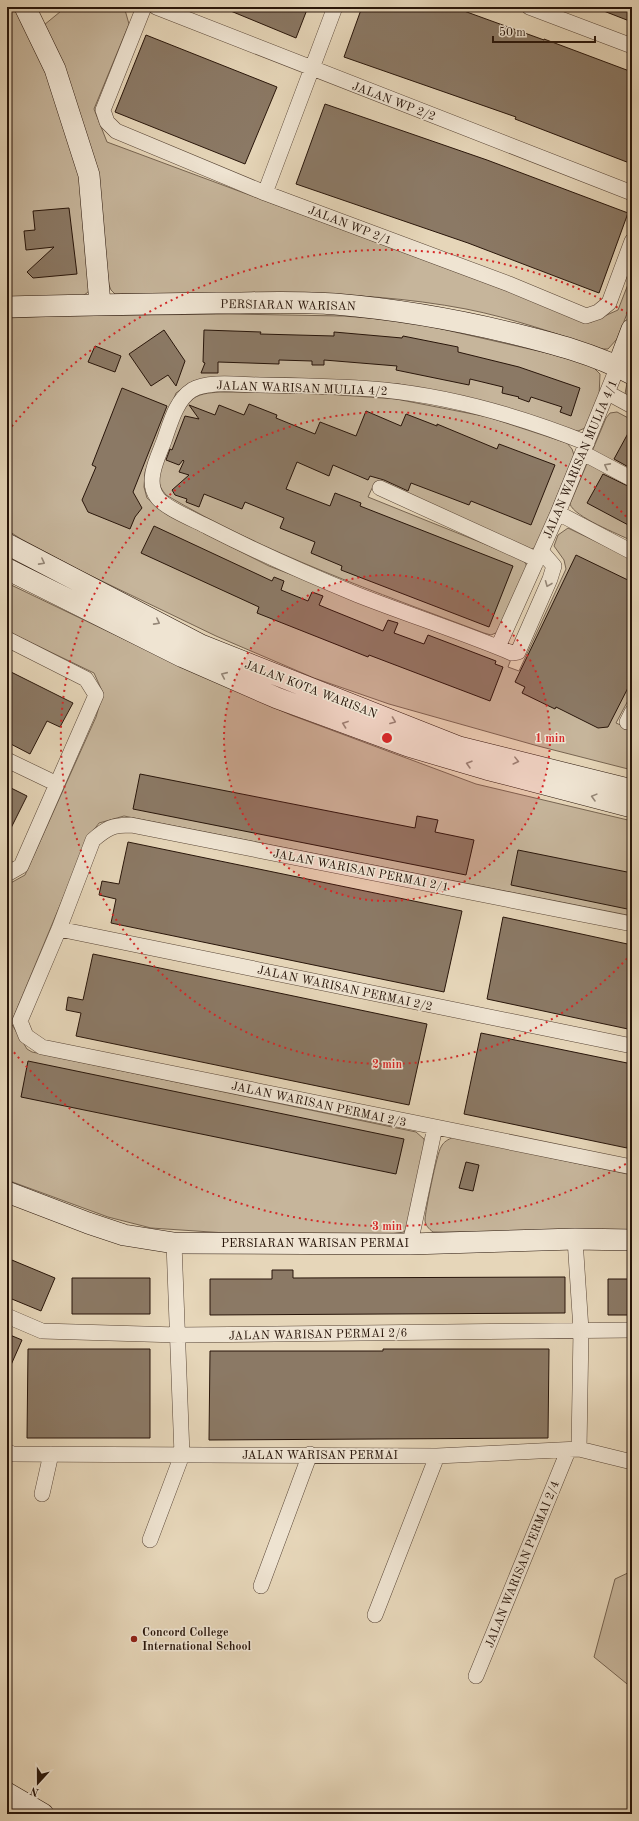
<svg xmlns="http://www.w3.org/2000/svg" width="639" height="1821" font-family="'Old Standard TT',serif">
	<rect width="100%" height="100%" fill="#e6d6b9"/>
	<filter id="stains"><feTurbulence type="fractalNoise" baseFrequency=".005" numOctaves="4"/><feColorMatrix values="0 0 0 0 .2 0 0 0 0 .09 0 0 0 0 .02 0 0 0 .5 -.17"/></filter>
	<radialGradient id="worn" r=".72"><stop offset=".6" stop-color="#630" stop-opacity="0"/><stop offset="1" stop-color="#630" stop-opacity=".3"/></radialGradient>
	<path fill="#c6b59b" stroke="#776552" d="M7 7H17L35 42 80 173 91 288 87 293 82 296 7 300Z
		M66 7H117L125 10 129 24 94 109 107 142 591 322 618 310 632 274V301L617 339 608 349H602C557 334 512 318 466 309 351 287 232 294 115 294L111 290 109 285 103 242 44 25Z
		M229 314 343 316 393 320 433 327 547 353 591 365 600 374 599 397 585 428 578 431 571 430 455 395 399 384 290 378 216 377 193 381 176 393 145 472 144 487 147 498 166 514 269 566 511 659 508 667 519 671 566 569 564 560 554 546 558 535 568 528 632 559V693L616 723 632 730V770L538 746 389 704 314 678 216 636 83 572 21 539 7 530V318L52 316Z
		M632 382V398L625 394 627 383Z
		M220 392 312 393 396 399 488 417 567 443 572 449 574 455 536 547 530 550 373 486 368 497 522 559 526 564 527 570 498 632 491 635 484 633C376 592 266 554 166 495 162 490 159 486 159 479 159 466 180 411 189 402 198 393 209 393 220 392Z
		M617 412 632 420V541C619 534 574 517 570 504L606 418 610 413Z
		M7 583 182 667 291 715 476 784 632 821V916L124 816 99 823 88 838 11 1023 27 1049 32 1052 416 1132 424 1139 425 1150 408 1225 404 1232 390 1234 226 1233 151 1228 108 1217 7 1180V885L25 875 96 717 103 693 94 673 7 631Z
		M453 1137 632 1175V1233L433 1232C429 1229 425 1225 425 1220 425 1212 437 1153 441 1147 444 1141 448 1140 453 1137Z
		M632 1571V1688L594 1657 615 1579Z"/>
	<path fill="#8b7965" stroke="#28150a" d="M221 7H308L296 38Z
		M362 7H453L544 40V39L632 72V164L515 119 516 117 344 57Z
		M632 7V22L596 8V7Z
		M146 35 277 87 245 164 115 112Z
		M325 104 487 160 628 213 599 293 468 243 296 184Z
		M69 208 77 274 33 278 27 272 54 247 26 250 24 231 35 230 33 211Z
		M164 330 185 361 176 386 168 375 151 386 129 354Z
		M204 330 261 332 260 334 334 336V332L402 338 403 336 458 347V352L519 367 580 388 571 416 560 412 562 407 531 397 529 402 518 398 519 397 502 393 503 387 470 379 469 385 396 370 397 366 324 360V365H312V361L279 360V364L218 362V373H201L205 363 203 362Z
		M95 346 121 356 115 372 88 362Z
		M122 388 167 406 133 492 142 508 135 517 130 529 88 512 82 500 96 467 92 465Z
		M249 404 277 415 276 418 315 434 320 422 356 436 366 411 401 426 406 414 437 426V424L497 449 499 444 555 465 531 525 471 501 469 505 411 483 408 491 384 480 370 476 368 480 333 465 329 476 297 462 286 489 330 506 335 493 361 503 360 506 513 566 489 627 341 570 342 566 311 553 315 542 280 528 284 518 245 502 242 509 204 494 199 507 186 502 187 499 175 495 172 490 189 475 179 472 184 461 183 460 179 465 166 460 170 449 172 450 185 416 199 419 189 405 215 415 219 405 244 415Z
		M632 426V469L614 459Z
		M603 474 632 488V527L587 503Z
		M154 526 272 581 274 577 284 581 281 590 308 601 312 592 323 596 319 605 331 610 383 631 388 620 398 623 394 633 424 644 428 635 496 661 495 664 503 667 490 701 369 655 368 657 257 613 259 607 141 553Z
		M576 555 632 582V680L608 727 598 728 556 707 555 709 522 693 525 687 515 682Z
		M7 670 73 703 60 727 47 721 30 754 7 742Z
		M140 774 415 828 417 816 438 820 435 832 474 840 466 875 133 809Z
		M7 786 27 796 7 836Z
		M128 842 462 911 444 992 111 923 116 899 99 895 102 881 119 884Z
		M518 850 632 873V910L511 885Z
		M503 917 632 945V1023H630L628 1029 487 999Z
		M93 954 427 1024 409 1105 76 1036 81 1013 66 1010 68 997 83 1000Z
		M481 1033 632 1064V1123L627 1148 464 1114Z
		M28 1061 404 1139 396 1174 21 1097Z
		M466 1162 479 1165 473 1191 459 1188Z
		M7 1258 55 1278 41 1311 7 1297Z
		M272 1270H293V1278L565 1277V1313L210 1315V1279H272Z
		M72 1278H150V1314H72Z
		M608 1279H632V1315H608Z
		M10 1335 22 1340 7 1374V1341Z
		M28 1349H150V1438H27Z
		M383 1349H549L548 1438 209 1440 210 1351H383Z"/>
	<g fill="none" stroke-linecap="round" stroke-linejoin="round">
		<g stroke="#584536" stroke-width="16">
			<path id="street" d="M144 7 103 110 107 122 116 131 265 193 509 284 586 316 598 312 609 303 632 241
				M156 7 632 193
				M529 7 632 46
				M265 193 335 7
				M608 393 632 406
				M583 453 632 479
				M380 488 538 560
				M558 513 632 552
				M541 551 554 566 550 579 518 652 512 653C462 632 409 615 358 595 307 574 257 552 208 527 197 521 163 507 157 497 145 481 158 457 164 441 170 424 176 400 192 390 209 380 241 385 260 385 301 386 343 386 384 390 453 397 522 417 587 443
				M7 639 86 679 96 695 21 866 7 874
				M498 647 558 513 618 366
				M627 722 632 712
				M7 760 57 784
				M632 924 131 825C112 825 107 828 93 840L59 929 20 1021 26 1036 42 1047 632 1167
				M59 929 632 1046
				M575 1239 581 1330 579 1449
				M410 1244 435 1127
				M7 1316 42 1331 178 1335 632 1330
				M7 1451 12 1454 437 1456 579 1449 632 1462
				M42 1494 51 1454
				M150 1540 182 1455 174 1243
				M261 1586 310 1454
				M375 1615 437 1456
				M476 1676 568 1451"/>
		</g>
		<g stroke="#28150a" stroke-width="22">
			<path id="secondary" d="M25 7 55 69 89 175 100 304
				M7 307C77 305 147 304 217 303 257 303 297 301 335 304 395 309 453 319 511 333 552 343 595 354 632 374
				M618 366 632 329
				M7 544 201 645 459 747 632 790
				M7 569 183 657 277 698 408 746 486 769 632 807
				M7 1192 88 1223 124 1235 174 1243 410 1244 575 1239 632 1240
				M7 1793 43 1814
				M7 1814H8"/>
		</g>
		<use href="#street" stroke="#efe4d2" stroke-width="15"/>
		<use href="#secondary" stroke="#efe4d2" stroke-width="21"/>
	</g>
	<defs><path id="oneway-chevron" d="M-2-3.5L2.5 0L-2 3.5" fill="none" stroke-width="1.6" stroke-linecap="round" stroke-linejoin="round"/></defs>
	<g stroke="#958778">
		<use href="#oneway-chevron" transform="translate(607 466) rotate(-152)"/>
		<use href="#oneway-chevron" transform="translate(42 562) rotate(28)"/>
		<use href="#oneway-chevron" transform="translate(548 584) rotate(112)"/>
		<use href="#oneway-chevron" transform="translate(157 622) rotate(28)"/>
		<use href="#oneway-chevron" transform="translate(224 675) rotate(-156)"/>
		<use href="#oneway-chevron" transform="translate(393 721) rotate(21)"/>
		<use href="#oneway-chevron" transform="translate(345 724) rotate(-160)"/>
		<use href="#oneway-chevron" transform="translate(516 761) rotate(14)"/>
		<use href="#oneway-chevron" transform="translate(469 764) rotate(-164)"/>
		<use href="#oneway-chevron" transform="translate(594 797) rotate(-165)"/>
	</g>
	<circle cx="387" cy="738" r="163" fill="#d62828" fill-opacity=".12"/>
	<g fill="none" stroke="#d62828" stroke-width="2" stroke-dasharray="2 4">
		<circle cx="387" cy="738" r="163"/>
		<path d="M631 954A326 326 0 1 1 631 522"/>
		<path d="M631 1161A488 488 0 0 1 8 1045M8 431A488 488 0 0 1 631 315"/>
	</g>
	<circle fill="#8f2418" stroke="#efe4d2" stroke-width="1.5" cx="134" cy="1639" r="4"/>
	<g text-anchor="middle" stroke-width="3" stroke-linejoin="round" paint-order="stroke">
		<g font-size="12" fill="#28150a" stroke="#efe4d2">
			<text transform="translate(394 101) rotate(21)" y="4">JALAN WP 2/2</text>
			<text transform="translate(350 225) rotate(21)" y="4">JALAN WP 2/1</text>
			<text transform="translate(288 305) rotate(1)" y="4">PERSIARAN WARISAN</text>
			<text transform="translate(302 388) rotate(2)" y="4">JALAN WARISAN MULIA 4/2</text>
			<text transform="translate(580 459) rotate(-67)" y="4">JALAN WARISAN MULIA 4/1</text>
			<text transform="translate(311 689) rotate(21)" y="4">JALAN KOTA WARISAN</text>
			<text transform="translate(361 870) rotate(11)" y="4">JALAN WARISAN PERMAI 2/1</text>
			<text transform="translate(345 988) rotate(12)" y="4">JALAN WARISAN PERMAI 2/2</text>
			<text transform="translate(319 1104) rotate(12)" y="4">JALAN WARISAN PERMAI 2/3</text>
			<text x="315" y="1247">PERSIARAN WARISAN PERMAI</text>
			<text transform="translate(318 1334) rotate(-1)" y="4">JALAN WARISAN PERMAI 2/6</text>
			<text x="320" y="1459">JALAN WARISAN PERMAI</text>
			<text transform="translate(522 1564) rotate(-68)" y="4">JALAN WARISAN PERMAI 2/4</text>
		</g>
		<g font-size="12" font-weight="bold" fill="#28150a" stroke="#efe4d2" text-anchor="start">
			<text x="142" y="1636">Concord College<tspan x="142" dy="14">International School</tspan></text>
		</g>
	</g>
	<circle cx="387" cy="738" r="6" fill="#d62828" stroke="#efe4d2" stroke-width="2"/>
	<g font-size="12" text-anchor="middle" font-weight="bold" fill="#d62828" stroke="#efe4d2" stroke-width="3" stroke-linejoin="round" paint-order="stroke">
		<text x="550" y="742">1 min</text>
		<text x="387" y="1068">2 min</text>
		<text x="387" y="1230">3 min</text>
	</g>
	<rect width="639" height="1821" fill="none" stroke="#e6d6b9" stroke-width="24"/>
	<rect x="8" y="8" width="623" height="1805" fill="none" stroke="#28150a" stroke-width="2"/>
	<rect x="12" y="12" width="615" height="1797" fill="none" stroke="#28150a"/>
	<g transform="translate(38 1783) rotate(201)" stroke="#efe4d2" stroke-width="3" paint-order="stroke">
	<path d="M0-3L7 15L0 10L-7 15Z" fill="#28150a"/>
	<text y="-6" font-size="11" font-weight="bold" text-anchor="middle" fill="#28150a">N</text>
	</g>
	<path d="M493 36v6h102v-6" fill="none" stroke="#28150a" stroke-width="2"/>
	<text x="499" y="36" font-size="12" fill="#28150a" stroke="#efe4d2" stroke-width="3" paint-order="stroke">50 m</text>
	<rect width="100%" height="100%" filter="url(#stains)"/>
	<rect width="100%" height="100%" fill="url(#worn)"/>
</svg>
